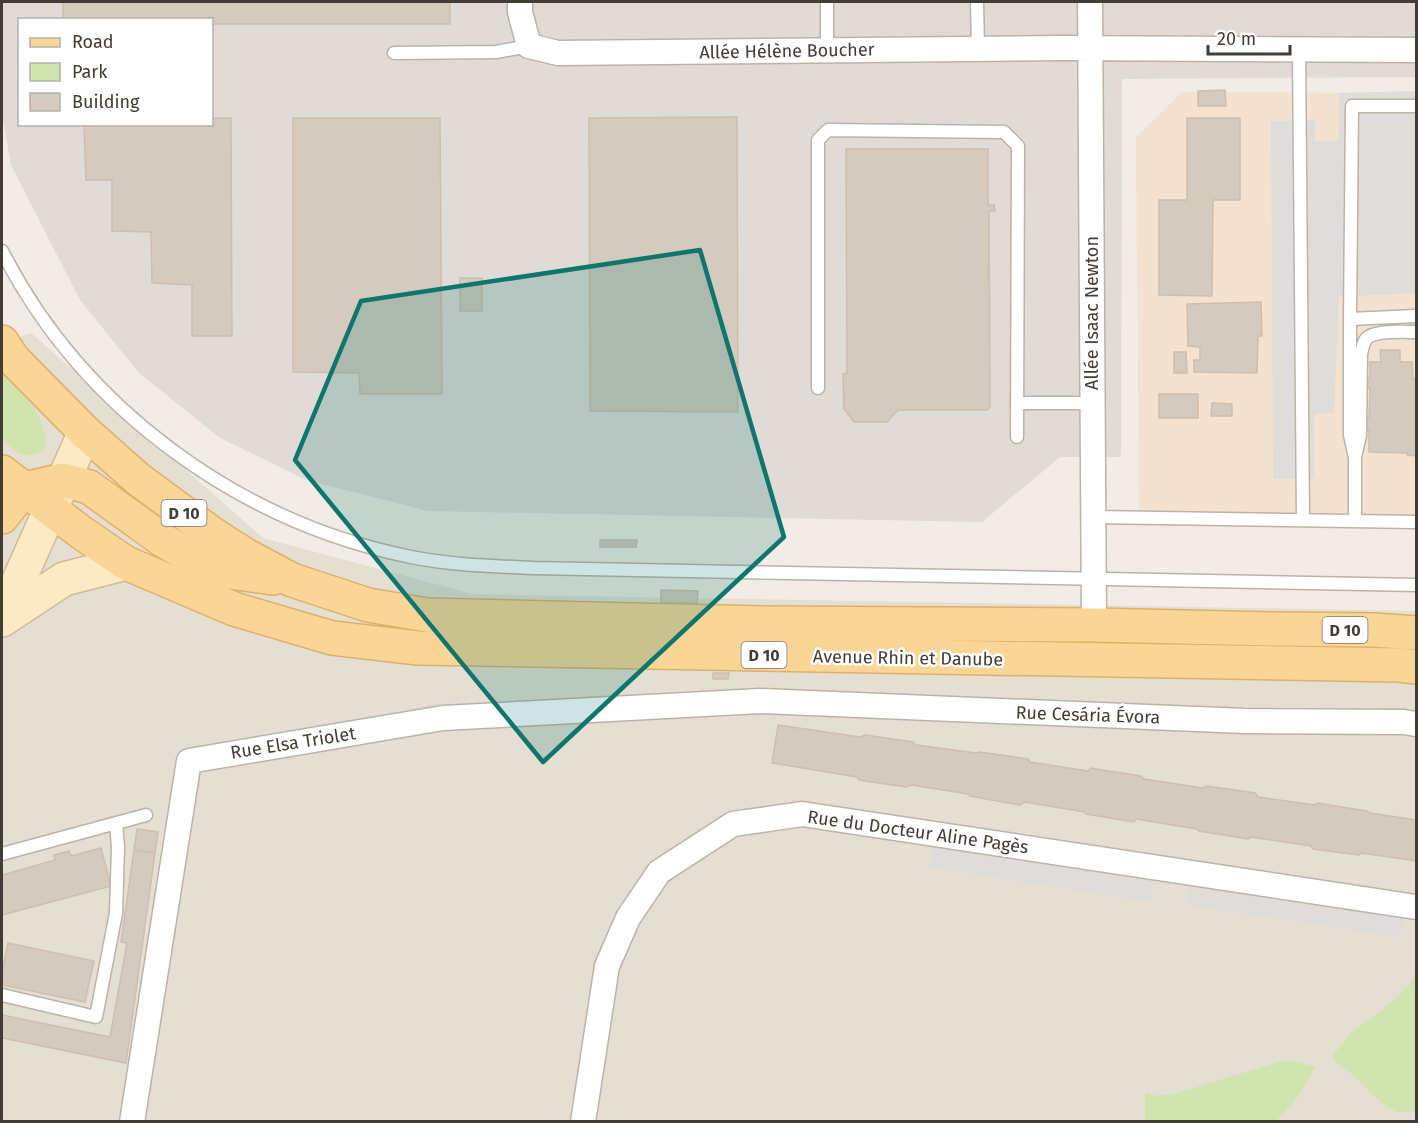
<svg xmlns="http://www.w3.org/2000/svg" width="1418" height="1123" font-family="'Fira Sans',sans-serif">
	<rect width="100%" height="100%" fill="#f1ece5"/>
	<path fill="#e5ded3" d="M31 333 263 538 473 594 1416 611V1121L2 1122V344Z"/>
	<path fill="#f3e2d0" d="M1182 92 1416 93V529L1139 523 1136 137Z"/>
	<path fill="#e0dbd6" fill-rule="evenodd" d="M2 2H1416V77L1122 79 1121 457H1060L982 522 428 511 306 480 220 438 139 373 80 300 11 165 2 114ZM20 20H212V124H20Z"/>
	<path fill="#d0e4af" d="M2 365C18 387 53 422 44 451 22 460 16 454 2 438Z
		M1416 968V1112H1397L1382 1103 1354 1076 1334 1060 1333 1055 1351 1033 1387 1006 1411 983Z
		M1282 1061H1293L1316 1067 1297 1098 1276 1121H1145V1095L1148 1092 1156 1096 1174 1094Z"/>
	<path fill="#dfddda" d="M1416 91V293L1339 297 1334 413 1314 414V478L1273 479 1271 121 1315 120V141H1338L1339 93Z
		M933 841 1155 875 1151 902 929 867Z
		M1190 879 1404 911 1400 937 1186 905Z"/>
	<path fill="#d5cabe" stroke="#cdbfae" stroke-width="1.5" d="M63 2H450V24H212V20H63Z
		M1225 90 1226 106H1198V91Z
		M737 117 738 412 590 411 589 118Z
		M212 118H231L232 336H192V285L152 283 151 232 112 231V180H86L84 124H212Z
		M293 118H440L442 394H360L359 373 293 372Z
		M1187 118H1240V200H1213L1212 296 1159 295V200H1187Z
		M846 149H988V205H994L995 211H989L990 407 987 410H898L887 422H854L844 409 843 374 847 373Z
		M460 278H482V311H460Z
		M1261 302 1262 336H1258L1257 373 1194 372V360H1200V347L1188 346 1187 304Z
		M1380 350H1400V362H1412L1413 379H1416V456L1407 455V453L1369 452V430H1366V417H1369L1370 388H1366V379L1370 378V362H1381Z
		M1174 352H1186L1187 373H1174Z
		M1159 394H1198V418H1159Z
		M1212 403 1232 404V416H1211Z
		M600 540H637L636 547H600Z
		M661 590 698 591 697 603 661 602Z
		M713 673H729L728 679H713Z
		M778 725 860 737 865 735 913 742 916 745 976 753 979 752 987 753 1028 759 1030 762 1088 771 1091 768 1102 770 1141 776 1144 779 1203 788 1207 786 1255 793 1258 797 1315 805 1317 803 1367 811 1370 813 1416 820V861L1361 853 1359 855 1313 849 1311 846 1251 837 1248 839 1199 831 1197 829 1136 819 1134 822 1086 814 1085 812 1025 802 1020 805 970 796 968 794 912 785 906 787 859 780 857 777 772 763Z
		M137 829 158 832 155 853 134 850Z
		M101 848 111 886 2 915V875L55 860 54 855 69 851 71 856Z
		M134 850 155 853 126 1063 2 1038V1015L110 1037 127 943 121 942Z
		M8 943 94 961 85 1002 2 985V974Z"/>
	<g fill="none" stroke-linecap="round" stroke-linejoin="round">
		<g stroke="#bcb3a8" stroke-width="15">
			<path id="lane" d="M827 2V51
				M977 2 978 49
				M1299 49 1303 520
				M394 53 496 52 529 46
				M2 251C82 408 238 522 411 557 451 565 492 566 533 568L1416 585
				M1350 319 1352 106H1416
				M818 388V140L828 130 1004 132 1018 146 1017 437
				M1017 403H1093
				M1356 453 1360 435 1361 355C1362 349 1363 341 1368 337 1379 330 1404 332 1416 332
				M1094 517 1416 522
				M1355 521V458L1350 435V319L1416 316
				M2 854 146 815
				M2 995 96 1017 116 913 118 847 116 823"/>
		</g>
		<g stroke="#bcb3a8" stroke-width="27">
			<path id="street" d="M520 2V12L529 46 558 53 1061 48 1416 50
				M1090 2 1094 625
				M132 1122 189 761 443 718 760 701 1245 721 1404 722 1416 724
				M583 1122 607 966 628 918 659 872 733 824 802 814 1416 907"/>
		</g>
		<g stroke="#cfbc96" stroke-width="36">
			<path id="secondary" d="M2 618 85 432
				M2 620 64 579 126 563"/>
		</g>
		<g stroke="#ddb167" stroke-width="36">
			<path id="primary" d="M2 342 13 359 85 432 138 479 214 535 247 556 292 580 368 605 427 615 762 623 1094 625 1274 629 1374 630 1416 633
				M2 472 82 533 126 563 234 609 332 638 418 648 1399 665 1416 667
				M2 517 24 489 63 480 89 487 164 541 215 570 273 578"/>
		</g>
		<use href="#lane" stroke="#fff" stroke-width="12"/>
		<use href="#street" stroke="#fff" stroke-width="24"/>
		<use href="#secondary" stroke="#fceac4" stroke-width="33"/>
		<use href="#primary" stroke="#f9d596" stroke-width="33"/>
	</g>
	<path fill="#0f766e" fill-opacity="0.2" stroke="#0f766e" stroke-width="4.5" stroke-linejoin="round" d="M700 250 784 537 543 762 295 460 361 301Z"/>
	<g text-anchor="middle" stroke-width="5" stroke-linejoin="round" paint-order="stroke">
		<g fill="#fff" stroke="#7b7672" stroke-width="1.5">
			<rect x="161.5" y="500" width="45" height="26" rx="4.5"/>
			<rect x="1322.5" y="617" width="45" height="26" rx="4.5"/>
			<rect x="741.5" y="642" width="45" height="26" rx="4.5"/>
		</g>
		<g font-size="16" font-weight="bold" fill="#433c35">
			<text x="184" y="519">D 10</text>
			<text x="1345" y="636">D 10</text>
			<text x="764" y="661">D 10</text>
		</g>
		<g font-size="18" fill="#433c35" stroke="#fff">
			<text transform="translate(787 51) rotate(-1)" y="6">Allée Hélène Boucher</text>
			<text transform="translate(1092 313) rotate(-90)" y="6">Allée Isaac Newton</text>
			<text transform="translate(908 658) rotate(1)" y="6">Avenue Rhin et Danube</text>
			<text transform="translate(1088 715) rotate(2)" y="6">Rue Cesária Évora</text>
			<text transform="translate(293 743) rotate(-9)" y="6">Rue Elsa Triolet</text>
			<text transform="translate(918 832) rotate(8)" y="6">Rue du Docteur Aline Pagès</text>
		</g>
	</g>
	<rect width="1418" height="1123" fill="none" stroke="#433c35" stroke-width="6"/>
	<rect x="18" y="18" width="195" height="108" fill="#ffffff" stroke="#b4b1ae" stroke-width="1.5"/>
	<rect x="30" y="38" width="30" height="9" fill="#f9d596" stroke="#b4b1ae" stroke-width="1.5"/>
	<text x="72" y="48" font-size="18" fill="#433c35">Road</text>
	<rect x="30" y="63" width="30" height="18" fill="#d0e4af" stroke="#b4b1ae" stroke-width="1.5"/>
	<text x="72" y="78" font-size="18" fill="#433c35">Park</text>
	<rect x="30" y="93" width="30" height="18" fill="#d5cabe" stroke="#b4b1ae" stroke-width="1.5"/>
	<text x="72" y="108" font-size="18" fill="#433c35">Building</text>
	<path d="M1208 45v9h82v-9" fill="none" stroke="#433c35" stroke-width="3"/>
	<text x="1217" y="45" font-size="18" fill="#433c35" stroke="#ffffff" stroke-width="4.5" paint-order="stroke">20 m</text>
</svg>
